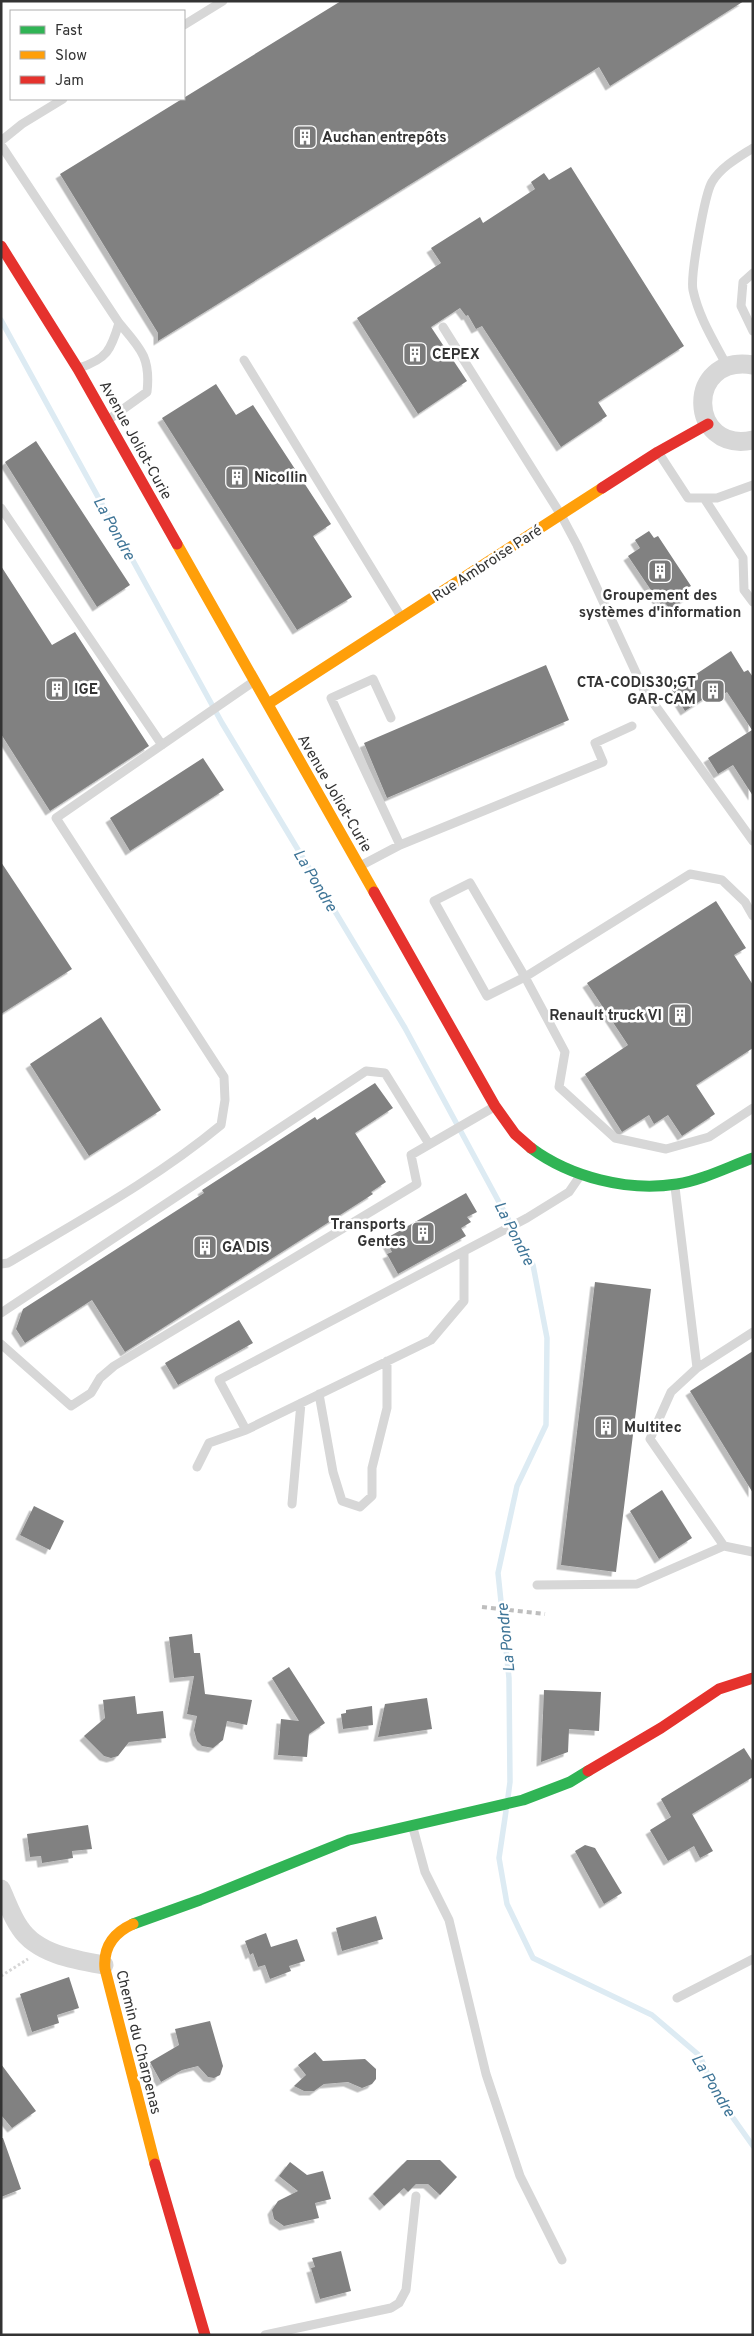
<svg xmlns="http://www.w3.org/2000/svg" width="754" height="2336" font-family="Overpass,sans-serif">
	<defs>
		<filter id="shadow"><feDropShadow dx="-4.5" dy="4.5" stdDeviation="0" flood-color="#0004"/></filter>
	</defs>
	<rect width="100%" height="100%" fill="#fff"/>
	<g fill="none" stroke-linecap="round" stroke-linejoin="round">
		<path stroke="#ddebf3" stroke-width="5.5" d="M1 320 222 723 405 1028 533 1265 547 1338 546 1425 517 1486 498 1573 509 1678 510 1782 508 1797
			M506 1811 499 1858 507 1904 533 1958 652 2015 700 2056 716 2094 753 2146"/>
	</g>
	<path fill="#818181" filter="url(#shadow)" d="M341 1H744L610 86 599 67 158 341V333L60 174Z
		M571 167 684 346 598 402 607 416 561 447 482 326 476 329 468 315 466 316 460 308 431 327 467 381 418 414 357 318 441 263 431 248 480 217 483 223 535 189 531 182 544 173 549 180Z
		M216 384 236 415 253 405 331 524 313 536 352 597 297 630 162 418Z
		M36 441 130 585 97 607 5 462Z
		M649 531 654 538 658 536 691 586 687 588 691 595 670 609 665 603 661 605 628 556 640 548 635 540Z
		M1 566 52 645 75 632 149 746 50 811 1 734Z
		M731 651 744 672 748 670 753 677V796L733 765 718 774 708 758 752 730 727 692 717 698 714 692 685 711 672 690Z
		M546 665 569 720 387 798 364 743Z
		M203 758 224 790 130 851 110 818Z
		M1 862 72 969 1 1014Z
		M716 901 746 948 734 955 753 985V1048L696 1085 715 1114 682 1136 668 1115 654 1124 649 1115 622 1132 585 1074 628 1045 587 983Z
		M101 1017 161 1110 89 1156 30 1064Z
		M375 1083 393 1108 355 1133 386 1182 371 1192 373 1194 125 1352 92 1300 25 1343 16 1329 23 1309 204 1193 202 1190 315 1117 317 1120Z
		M466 1193 477 1212 467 1217 471 1222 461 1228 466 1236 398 1274 387 1254 392 1252 385 1239Z
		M595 1282 651 1289 616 1572 561 1565Z
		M239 1320 253 1343 178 1385 165 1363Z
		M753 1351V1493L690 1391Z
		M662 1490 692 1538 659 1559 630 1511Z
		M34 1506 64 1521 50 1550 20 1535Z
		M192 1634 194 1653H200L205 1694 252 1700 247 1725 227 1721 223 1740 213 1748 202 1746 197 1741 194 1730 197 1716 187 1714 194 1676 174 1678 169 1637Z
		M289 1667 325 1723 309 1734 307 1757 278 1755 281 1719 299 1721 272 1678Z
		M544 1690 601 1692 599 1731 569 1729 568 1752 541 1762Z
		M135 1696 137 1714 163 1711 166 1738 129 1742 118 1756 111 1758 104 1756 84 1736 105 1718 103 1700Z
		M427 1698 432 1729 378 1737 385 1704Z
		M372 1706 373 1725 343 1729 341 1714 346 1713V1710Z
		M744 1748 753 1762V1777L692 1814 713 1851 700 1858 694 1846 668 1861 650 1830 671 1817 661 1799Z
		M88 1825 92 1849 72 1851 73 1858 42 1863 41 1856 30 1857 27 1834Z
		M585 1845 595 1848 622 1893 604 1904 575 1851Z
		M376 1916 383 1939 342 1951 336 1928Z
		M266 1933 271 1947 297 1939 305 1961 289 1966 291 1971 270 1979 265 1965 258 1967 253 1953 250 1955 245 1941Z
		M69 1977 79 2008 57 2015 59 2023 32 2032 20 1994Z
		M210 2021 223 2066 220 2075 214 2078 208 2077 198 2066 182 2070 161 2082 150 2062 179 2045 175 2029Z
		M315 2052 323 2061 365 2059 376 2069V2079L372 2084 362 2088 348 2082 324 2084 314 2091H304L294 2086 306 2075 298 2065Z
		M1 2064 36 2111 12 2128 1 2115Z
		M1 2138H3L21 2189 1 2197Z
		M407 2160H440L457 2177 440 2195 428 2184H416L408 2192 404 2188 384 2206 373 2194Z
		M290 2162 307 2175 323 2171 331 2199 315 2203 319 2218 284 2226 274 2219 272 2210 278 2201 298 2191 279 2176Z
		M341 2251 351 2291 320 2299 311 2268 315 2267 312 2258Z"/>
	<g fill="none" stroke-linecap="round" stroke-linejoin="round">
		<path stroke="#d6d6d6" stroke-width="3" stroke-dasharray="2.5 2.5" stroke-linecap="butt" d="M1 1976 28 1959"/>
		<path stroke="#d7d7d7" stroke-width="9" d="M184 25 223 1
			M1 141 22 124 63 99
			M1 145 119 323C140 348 151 357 147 392L108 420
			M753 273 743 282 741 306 753 331
			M443 327 561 515 577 545 644 690 753 841
			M244 360 400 615
			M727 366C714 341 699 318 693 290 690 276 705 193 712 182 721 167 739 157 753 148
			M79 368C107 359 111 350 119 323
			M660 455 688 498H717L753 485
			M704 498 743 558 744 590 753 602
			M1 508 162 745
			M391 718 373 679 331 698 400 845
			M362 865 400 845 603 762 595 743 632 726
			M470 883 525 977 487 996 434 901Z
			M753 916 745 902 722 880 690 874 525 977 565 1052 559 1087 615 1138 666 1149 709 1137 753 1108
			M675 1187 697 1368 753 1332
			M464 1251V1301L431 1340 246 1430 219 1380 527 1218 569 1192 580 1176
			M1 1264 8 1263C80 1220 156 1179 221 1125L225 1100 224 1077 56 818 253 682
			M1 1313 366 1071 385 1073 429 1144
			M1 1344 71 1406 91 1393 100 1378 114 1366 417 1184 411 1155 494 1107
			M697 1368 671 1392 650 1439 724 1546 753 1552
			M319 1394 333 1472 342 1501 360 1507 372 1496V1468L387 1408V1361
			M197 1467 209 1443 246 1430
			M292 1504 301 1403
			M537 1585 637 1584 724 1546
			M413 1828 425 1872 449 1920 486 2074 520 2176 562 2260
			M677 1998 753 1959
			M265 2335 391 2308 399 2303 406 2290 416 2196"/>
		<path stroke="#d7d7d7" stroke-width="19" d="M753 365C684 354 688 454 753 440
			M1 1889C7 1902 12 1917 20 1928 37 1954 75 1960 104 1965"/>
		<path stroke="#30b455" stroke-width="11" d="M531 1148C570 1177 628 1192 677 1184 703 1180 728 1167 753 1158
			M133 1924 200 1900 349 1840 523 1800 570 1782 588 1771"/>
		<path stroke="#ff9f0a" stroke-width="11" d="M177 544 374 892
			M268 704 602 488
			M133 1924C113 1933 103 1948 105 1969L155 2164"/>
		<path stroke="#e5322d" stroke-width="11" d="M1 246 78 369 177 544
			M602 488 658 452 708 424
			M374 892 495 1106 515 1134 531 1148
			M588 1771 661 1728 719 1689 753 1678
			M155 2164 205 2335"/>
		<path stroke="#bebebe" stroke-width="4" stroke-dasharray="5 4" stroke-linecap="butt" d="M482 1607 545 1614"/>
	</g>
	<defs>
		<g id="building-square" transform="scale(1.25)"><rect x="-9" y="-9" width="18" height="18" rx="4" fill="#7a7a7a" stroke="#fff"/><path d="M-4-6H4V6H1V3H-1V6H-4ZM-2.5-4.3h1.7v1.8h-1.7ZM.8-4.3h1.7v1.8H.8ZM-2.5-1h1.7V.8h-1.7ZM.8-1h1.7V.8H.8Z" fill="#fff"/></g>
	</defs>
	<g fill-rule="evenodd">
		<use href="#building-square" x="305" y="137"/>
		<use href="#building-square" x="415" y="354"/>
		<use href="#building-square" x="237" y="477"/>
		<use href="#building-square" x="660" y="571"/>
		<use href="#building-square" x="57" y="689"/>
		<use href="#building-square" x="713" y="691"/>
		<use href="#building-square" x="680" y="1015"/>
		<use href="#building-square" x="423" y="1233"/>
		<use href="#building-square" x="205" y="1247"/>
		<use href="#building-square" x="606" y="1427"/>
	</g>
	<g text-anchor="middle" stroke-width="5" stroke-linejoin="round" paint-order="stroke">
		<g font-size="15" font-weight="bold" fill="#333" stroke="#fff" text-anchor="start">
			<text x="322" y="142">Auchan entrepôts</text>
			<text x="432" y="359">CEPEX</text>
			<text x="254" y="482">Nicollin</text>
			<text x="660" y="600" text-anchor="middle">Groupement des<tspan x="660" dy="17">systèmes d'information</tspan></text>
			<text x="696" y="687" text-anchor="end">CTA-CODIS30;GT<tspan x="696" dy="17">GAR-CAM</tspan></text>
			<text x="74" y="694">IGE</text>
			<text x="662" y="1020" text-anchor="end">Renault truck VI</text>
			<text x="406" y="1229" text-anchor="end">Transports<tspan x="406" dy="17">Gentes</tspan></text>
			<text x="222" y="1252">GA DIS</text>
			<text x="624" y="1432">Multitec</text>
		</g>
		<g font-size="15" fill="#333" stroke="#fff">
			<text transform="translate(136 440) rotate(61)" y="5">Avenue Joliot-Curie</text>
			<text transform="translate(487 563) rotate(-33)" y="5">Rue Ambroise Paré</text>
			<text transform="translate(335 793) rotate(60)" y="5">Avenue Joliot-Curie</text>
			<text transform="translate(139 2042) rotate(76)" y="5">Chemin du Charpenas</text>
		</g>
		<g font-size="16" font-style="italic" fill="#3f7597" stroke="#fff">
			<text transform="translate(115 528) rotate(61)" y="6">La Pondre</text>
			<text transform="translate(316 880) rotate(59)" y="6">La Pondre</text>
			<text transform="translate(515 1233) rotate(63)" y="6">La Pondre</text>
			<text transform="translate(505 1638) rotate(-96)" y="6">La Pondre</text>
			<text transform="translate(714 2085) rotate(59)" y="6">La Pondre</text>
		</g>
	</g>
	<rect width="754" height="2336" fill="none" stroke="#333333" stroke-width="5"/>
	<rect x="10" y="10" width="175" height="90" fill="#ffffff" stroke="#adadad"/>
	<rect x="20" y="26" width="25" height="8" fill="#30b455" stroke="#adadad"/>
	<text x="55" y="35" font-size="15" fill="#333333">Fast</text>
	<rect x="20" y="51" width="25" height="8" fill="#ff9f0a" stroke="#adadad"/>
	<text x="55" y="60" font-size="15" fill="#333333">Slow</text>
	<rect x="20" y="76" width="25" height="8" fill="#e5322d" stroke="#adadad"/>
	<text x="55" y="85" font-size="15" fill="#333333">Jam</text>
</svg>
